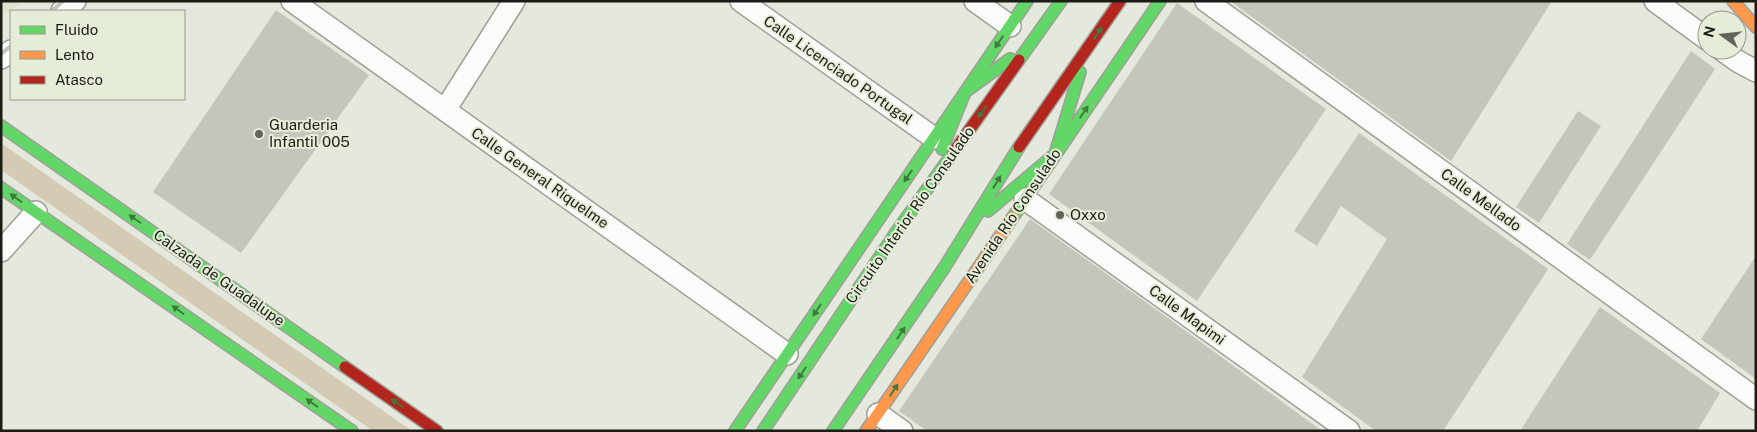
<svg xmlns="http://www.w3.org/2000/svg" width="1757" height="432" font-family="'Public Sans',sans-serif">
	<rect width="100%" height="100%" fill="#e4e8dd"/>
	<path fill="#dde5d0" d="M1 1H23L1 18Z"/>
	<path fill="#d5cbb5" d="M1 143 412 431H373L1 170Z"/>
	<path fill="#c4c5bc" d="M1230 1H1552L1451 161Z
		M1177 3 1326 109 1197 301 1049 194Z
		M276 10 369 75 241 253 153 192Z
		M1691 51 1715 69 1590 260 1567 244Z
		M1578 111 1601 126 1539 223 1516 207Z
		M1359 133 1548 269 1443 431H1376L1302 377 1387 239 1341 206 1317 246 1294 231Z
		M1030 219 1168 318 1322 431H927L899 411Z
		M1756 256V379L1701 339Z
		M1600 307 1720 393 1697 431H1520Z"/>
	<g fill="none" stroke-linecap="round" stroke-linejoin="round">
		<g stroke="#9ea098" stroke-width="24">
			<path id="street" d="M292 1 787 354
				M741 1 934 138
				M975 1 1010 26
				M1206 1 1756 399
				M1655 1 1707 39
				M62 11 75 1
				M1722 50 1739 62 1756 71
				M1 58 11 51
				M445 110 514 1
				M1025 199 1349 431
				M1 251 36 212
				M878 414 902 431"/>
		</g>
		<g stroke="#9ea098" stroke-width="14">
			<path id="fast" d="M1019 60 1061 1
				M1 126 345 367
				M942 149 965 92 1010 59
				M1 188 352 431
				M988 211 1055 154 1080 72
				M1013 217 1160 1
				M735 431 1027 1
				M763 431 897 231 953 153
				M833 431 944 268 1019 147"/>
		</g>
		<g stroke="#9ea098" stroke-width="14">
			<path id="slow" d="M1733 1 1756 27
				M866 431 1013 217"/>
		</g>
		<g stroke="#9ea098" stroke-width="14">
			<path id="jam" d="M1019 147 1120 1
				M953 153 1019 60
				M345 367 437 431"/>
		</g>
		<use href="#street" stroke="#fbfcfa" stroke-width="21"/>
		<use href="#fast" stroke="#63d668" stroke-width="11"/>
		<use href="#slow" stroke="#ff974d" stroke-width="11"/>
		<use href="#jam" stroke="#b3261e" stroke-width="11"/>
		<path stroke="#c5c6c3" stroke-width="4" d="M52 11 63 1
			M1 54 11 46"/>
	</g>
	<defs><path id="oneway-solid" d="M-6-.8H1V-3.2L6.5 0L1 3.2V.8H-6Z" transform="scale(1.25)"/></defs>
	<g fill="#3e7a3e">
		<use href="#oneway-solid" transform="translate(1098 33) rotate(-55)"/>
		<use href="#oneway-solid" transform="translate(999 42) rotate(124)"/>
		<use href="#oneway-solid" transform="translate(982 112) rotate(126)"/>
		<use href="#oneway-solid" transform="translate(1084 112) rotate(-56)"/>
		<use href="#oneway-solid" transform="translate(908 176) rotate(124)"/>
		<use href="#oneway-solid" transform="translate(997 182) rotate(-58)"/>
		<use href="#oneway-solid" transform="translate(16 198) rotate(-145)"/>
		<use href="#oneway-solid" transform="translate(135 219) rotate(-145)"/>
		<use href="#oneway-solid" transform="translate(178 310) rotate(-145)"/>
		<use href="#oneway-solid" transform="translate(817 310) rotate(124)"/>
		<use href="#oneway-solid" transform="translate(901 333) rotate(-56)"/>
		<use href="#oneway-solid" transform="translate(802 373) rotate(124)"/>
		<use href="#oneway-solid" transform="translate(894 390) rotate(-56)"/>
		<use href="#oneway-solid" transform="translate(312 403) rotate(-145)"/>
		<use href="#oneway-solid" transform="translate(397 403) rotate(-145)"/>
	</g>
	<g fill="#61645b" stroke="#e5edd8" stroke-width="2">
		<circle cx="259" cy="134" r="5"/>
		<circle cx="1060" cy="215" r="5"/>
	</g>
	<g text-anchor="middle" stroke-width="4" stroke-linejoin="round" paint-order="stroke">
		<g font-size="15" fill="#1a1d15" stroke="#e5edd8">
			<text transform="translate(838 70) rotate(35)" y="5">Calle Licenciado Portugal</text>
			<text transform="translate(540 178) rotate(35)" y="5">Calle General Riquelme</text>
			<text transform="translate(1481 200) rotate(36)" y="5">Calle Mellado</text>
			<text transform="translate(910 215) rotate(-55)" y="5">Circuito Interior Río Consulado</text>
			<text transform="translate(1013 216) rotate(-56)" y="5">Avenida Río Consulado</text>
			<text transform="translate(219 278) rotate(35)" y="5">Calzada de Guadalupe</text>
			<text transform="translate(1187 315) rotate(36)" y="5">Calle Mapimi</text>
		</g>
		<g font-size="15" fill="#1a1d15" stroke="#e5edd8" text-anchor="start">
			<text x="269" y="130">Guarderia<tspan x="269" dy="17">Infantil 005</tspan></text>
			<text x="1070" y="220">Oxxo</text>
		</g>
	</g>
	<rect width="1757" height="432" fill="none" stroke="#1a1d15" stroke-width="5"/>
	<rect x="10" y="10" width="175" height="90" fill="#e5edd8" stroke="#949a8a"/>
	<rect x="20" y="26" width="25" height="8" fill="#63d668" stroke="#949a8a"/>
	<text x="55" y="35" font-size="15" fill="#1a1d15">Fluido</text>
	<rect x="20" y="51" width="25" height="8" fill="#ff974d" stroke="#949a8a"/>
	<text x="55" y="60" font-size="15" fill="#1a1d15">Lento</text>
	<rect x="20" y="76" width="25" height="8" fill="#b3261e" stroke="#949a8a"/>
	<text x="55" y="85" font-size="15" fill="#1a1d15">Atasco</text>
	<g transform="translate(1722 35) rotate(285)"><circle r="24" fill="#e5edd8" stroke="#949a8a"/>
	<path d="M0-4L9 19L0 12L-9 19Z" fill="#61645b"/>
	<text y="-8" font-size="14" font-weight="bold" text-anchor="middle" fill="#1a1d15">N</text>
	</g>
</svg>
